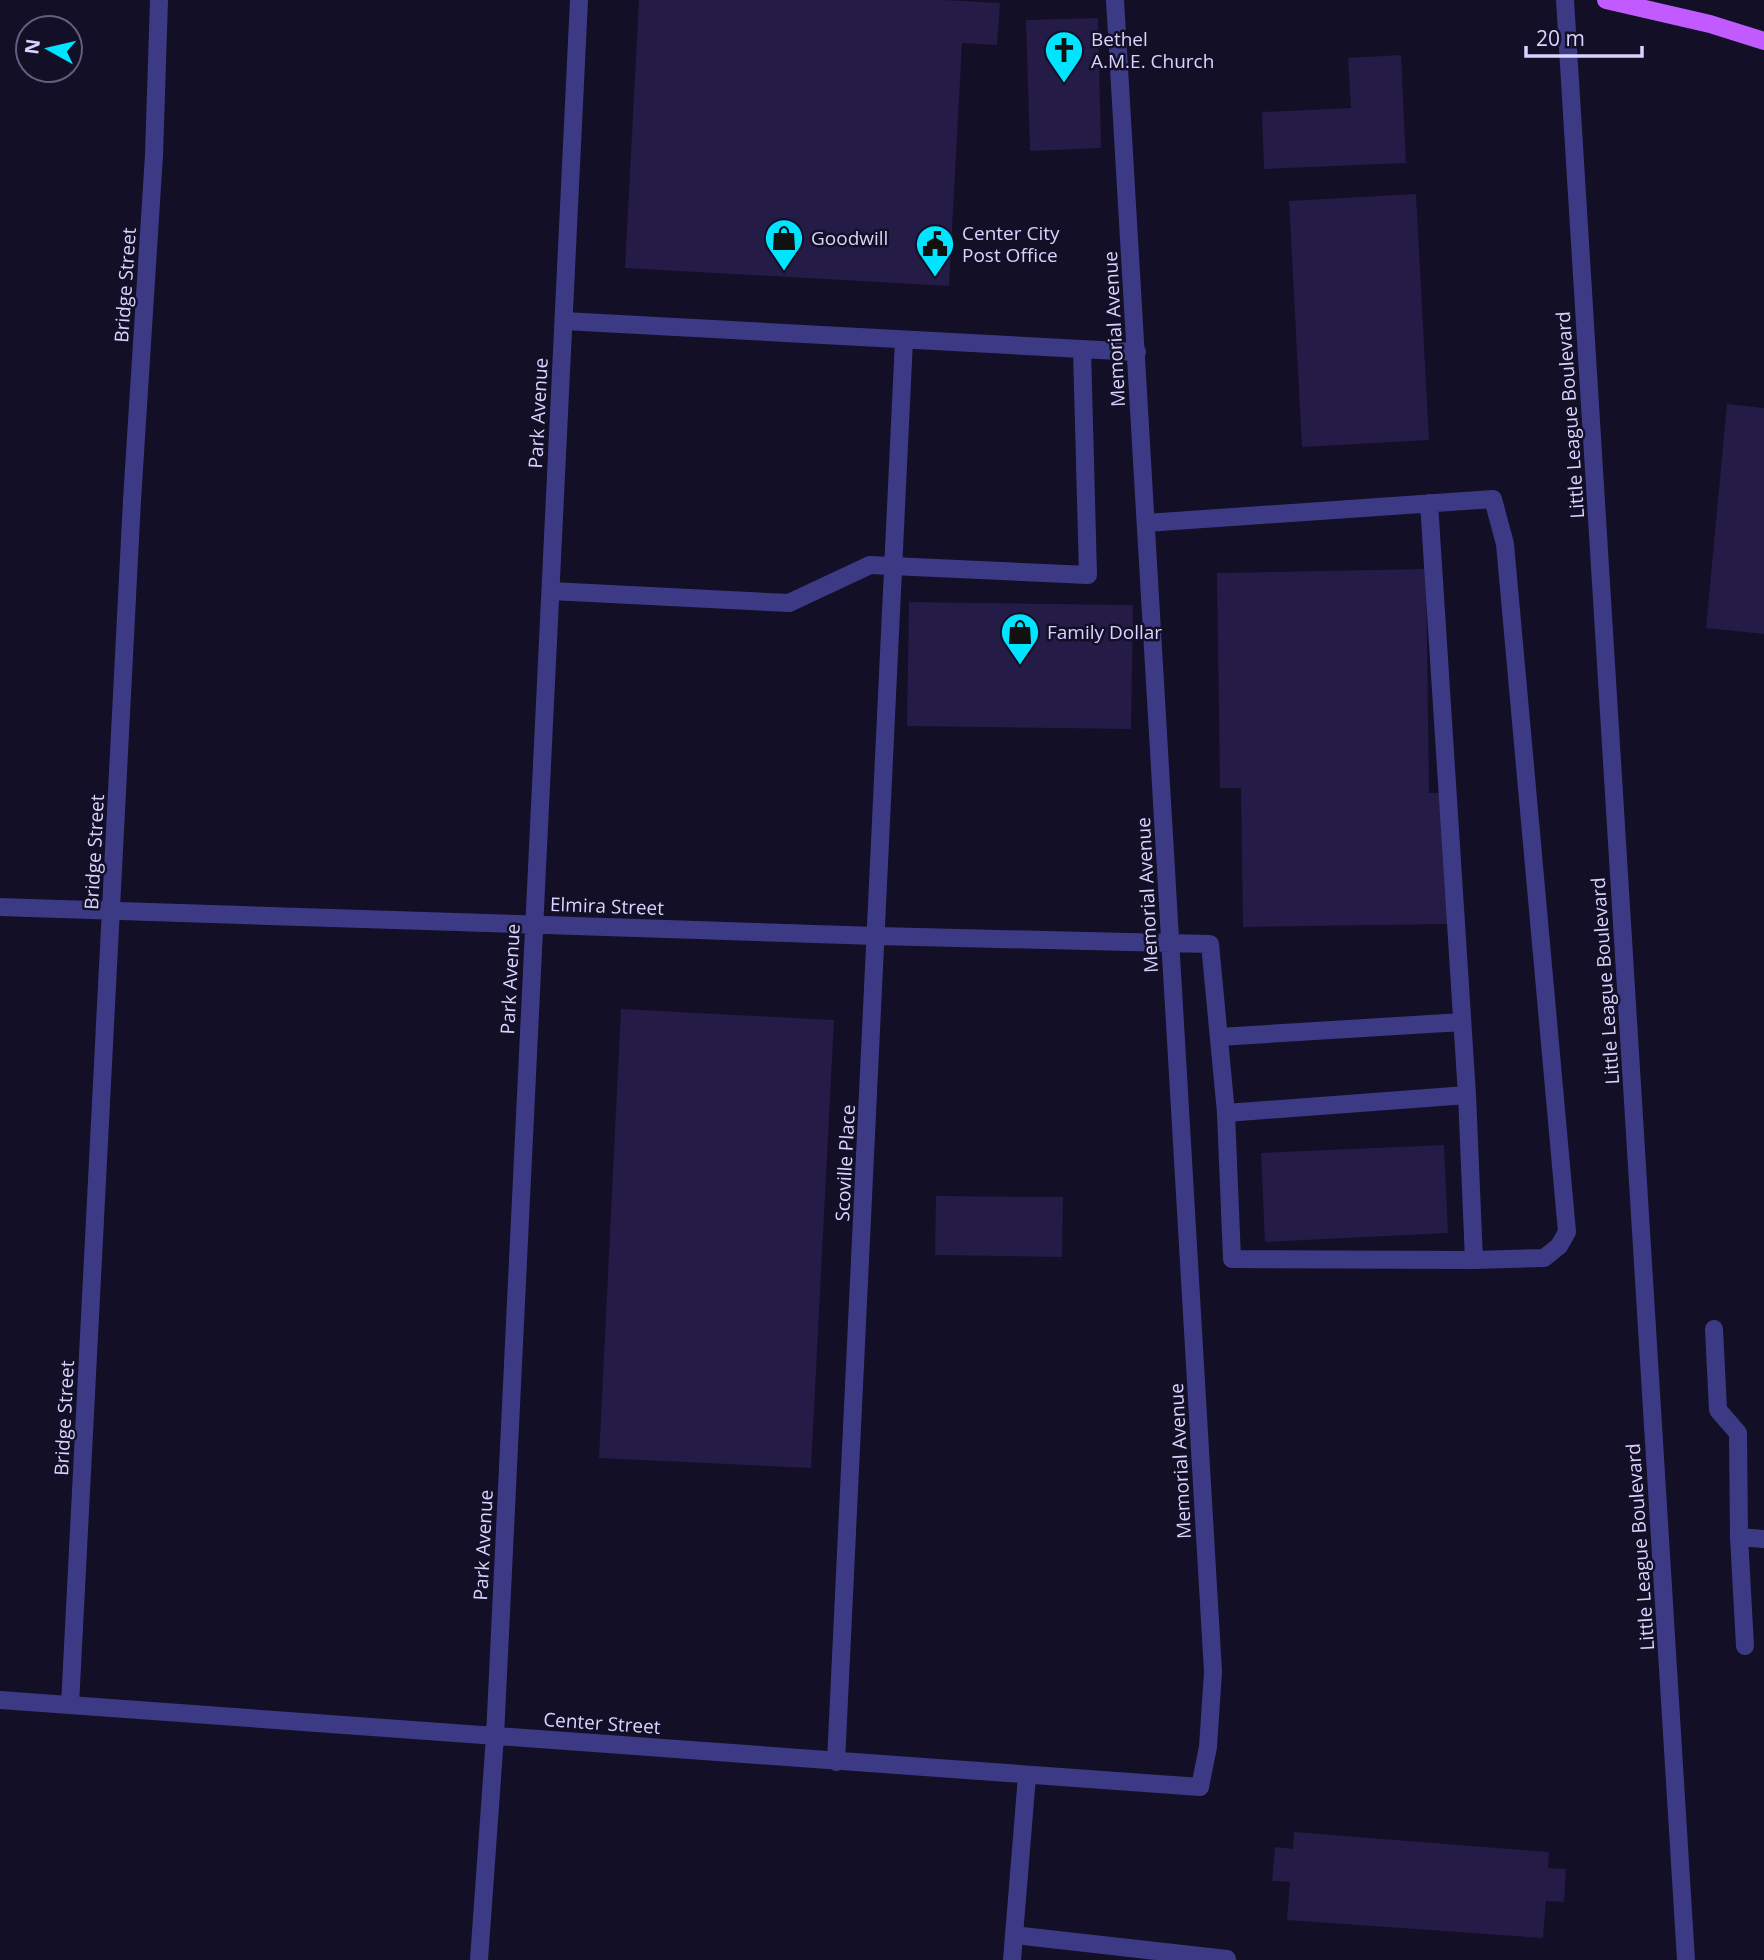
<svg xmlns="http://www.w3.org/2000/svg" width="1764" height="1960" font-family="'Open Sans',sans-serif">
	<rect width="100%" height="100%" fill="#130f26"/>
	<path fill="#241b47" d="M639 0H944L1000 3 997 45 962 43 949 286 625 268Z
		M1098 18 1101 148 1030 151 1026 20Z
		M1401 55 1406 163 1264 169 1262 112 1351 108 1348 58Z
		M1416 194 1429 440 1302 447 1289 201Z
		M1727 404 1764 408V634L1706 628Z
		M1426 569 1429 793H1446L1448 924 1243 927 1241 788H1220L1217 573Z
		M909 602 1133 605 1131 729 907 726Z
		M621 1009 834 1020 811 1468 599 1458Z
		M1444 1145 1448 1233 1265 1242 1261 1153Z
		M936 1196 1063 1197 1062 1257 935 1255Z
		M1294 1832 1549 1852 1548 1868 1566 1869 1564 1902 1546 1901 1543 1938 1287 1920 1290 1882 1272 1881 1275 1847 1293 1849Z"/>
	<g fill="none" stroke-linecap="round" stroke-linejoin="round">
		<path stroke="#3d3a85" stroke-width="18" d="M1565 0 1686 1960
			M564 321 1137 352
			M1146 523 1493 499 1505 544 1567 1232 1559 1246 1544 1258 1474 1260 1467 1095 1429 503
			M551 591 789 603 870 565 1088 575 1082 349
			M0 907 877 936 1210 944 1226 1113 1232 1259 1474 1260
			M1219 1037 1462 1022
			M1226 1113 1467 1095
			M1714 1329 1718 1410 1738 1433 1739 1537 1745 1646
			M1739 1537 1764 1539
			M0 1700 1200 1787 1208 1747 1213 1672 1115 0
			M70 1705 132 500 154 155 159 0
			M836 1762 904 340
			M1014 1935 1227 1959
			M479 1960 495 1736 579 0
			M1012 1960 1027 1776"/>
		<path stroke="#c25bff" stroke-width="18" d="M1606 0 1710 24 1764 41"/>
	</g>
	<defs>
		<g id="church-pin" transform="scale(2.0125)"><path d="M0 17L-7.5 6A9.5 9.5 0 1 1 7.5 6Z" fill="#00e5ff" stroke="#130f26"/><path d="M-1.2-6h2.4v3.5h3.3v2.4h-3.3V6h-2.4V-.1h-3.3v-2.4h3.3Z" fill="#111"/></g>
		<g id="shop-pin" transform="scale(2.0125)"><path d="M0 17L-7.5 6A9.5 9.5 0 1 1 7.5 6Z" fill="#00e5ff" stroke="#130f26"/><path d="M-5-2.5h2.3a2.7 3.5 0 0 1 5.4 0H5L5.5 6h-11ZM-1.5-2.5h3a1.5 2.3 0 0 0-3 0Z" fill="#111"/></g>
		<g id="civic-pin" transform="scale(2.0125)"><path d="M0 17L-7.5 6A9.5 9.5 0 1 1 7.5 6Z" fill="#00e5ff" stroke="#130f26"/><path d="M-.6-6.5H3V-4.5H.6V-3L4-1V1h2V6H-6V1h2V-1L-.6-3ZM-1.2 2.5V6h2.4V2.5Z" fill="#111"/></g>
	</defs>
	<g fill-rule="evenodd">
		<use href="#church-pin" x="1064" y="50"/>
		<use href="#shop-pin" x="784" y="238"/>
		<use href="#civic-pin" x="935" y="244"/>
		<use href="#shop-pin" x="1020" y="632"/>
	</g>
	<g text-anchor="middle" stroke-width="5" stroke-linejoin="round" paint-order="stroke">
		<g font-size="19" fill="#d9d4ff" stroke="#130f26" text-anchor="start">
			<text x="1091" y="46">Bethel<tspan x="1091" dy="22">A.M.E. Church</tspan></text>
			<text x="962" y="240">Center City<tspan x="962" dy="22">Post Office</tspan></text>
			<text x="811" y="245">Goodwill</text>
			<text x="1047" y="639">Family Dollar</text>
		</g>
		<g font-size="19" fill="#d9d4ff" stroke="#130f26">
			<text transform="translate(125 285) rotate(-86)" y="7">Bridge Street</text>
			<text transform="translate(1114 329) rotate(-93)" y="7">Memorial Avenue</text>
			<text transform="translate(538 413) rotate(-87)" y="7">Park Avenue</text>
			<text transform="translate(1570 415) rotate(-94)" y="7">Little League Boulevard</text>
			<text transform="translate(94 852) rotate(-87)" y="7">Bridge Street</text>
			<text transform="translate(1147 895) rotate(-93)" y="7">Memorial Avenue</text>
			<text transform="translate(607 906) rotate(2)" y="7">Elmira Street</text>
			<text transform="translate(510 979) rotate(-87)" y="7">Park Avenue</text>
			<text transform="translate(1605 981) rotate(-94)" y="7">Little League Boulevard</text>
			<text transform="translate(845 1163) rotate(-87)" y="7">Scoville Place</text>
			<text transform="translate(64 1418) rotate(-87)" y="7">Bridge Street</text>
			<text transform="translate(1180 1461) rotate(-93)" y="7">Memorial Avenue</text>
			<text transform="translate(483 1545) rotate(-87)" y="7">Park Avenue</text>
			<text transform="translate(1640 1547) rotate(-94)" y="7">Little League Boulevard</text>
			<text transform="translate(602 1723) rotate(4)" y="7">Center Street</text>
		</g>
	</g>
	<g transform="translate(49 49) rotate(278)"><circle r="33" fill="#130f26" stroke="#625e7d" stroke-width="2"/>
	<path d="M0-5L12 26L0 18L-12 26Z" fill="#00e5ff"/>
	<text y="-10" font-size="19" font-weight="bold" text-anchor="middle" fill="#d9d4ff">N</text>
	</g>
	<path d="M1526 46v10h116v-10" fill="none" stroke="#d9d4ff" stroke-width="3.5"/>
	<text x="1536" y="46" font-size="21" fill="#d9d4ff" stroke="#130f26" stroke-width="5" paint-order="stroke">20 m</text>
</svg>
